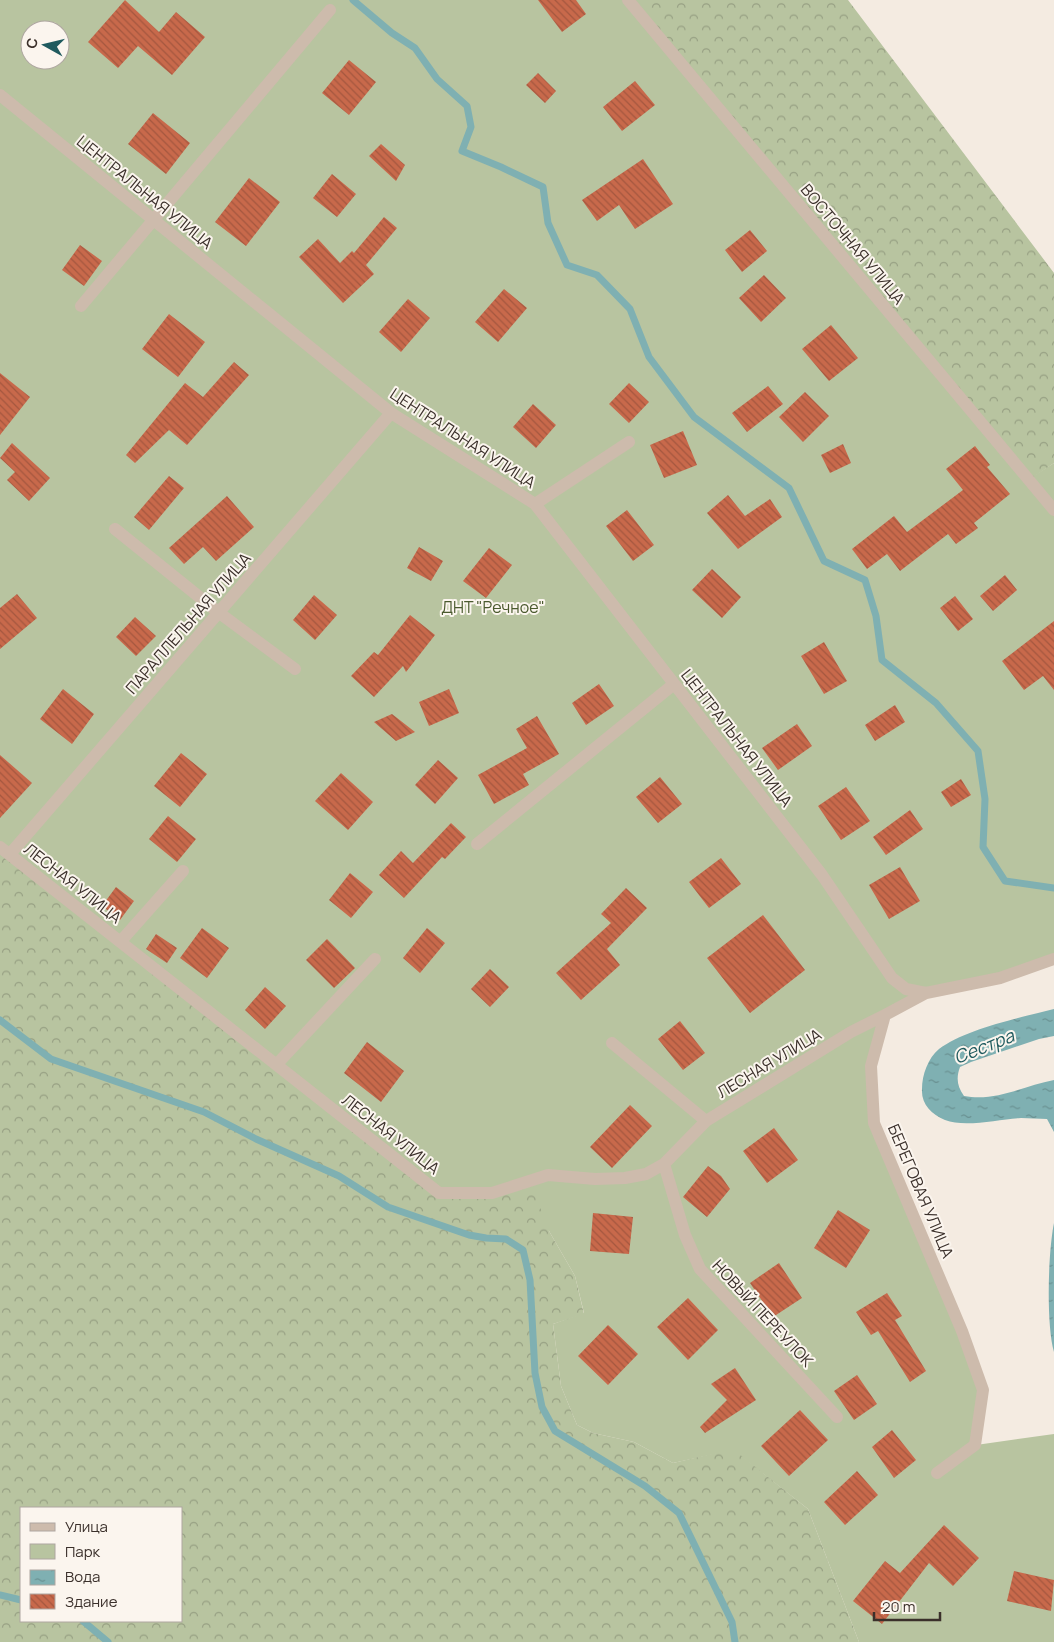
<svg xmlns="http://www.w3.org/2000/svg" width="1054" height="1642" font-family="Manrope,sans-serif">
	<defs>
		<pattern id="forest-crowns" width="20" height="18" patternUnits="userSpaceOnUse" patternTransform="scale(1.25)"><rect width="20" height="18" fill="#b8c4a0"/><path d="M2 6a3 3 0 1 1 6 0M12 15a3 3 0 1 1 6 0" fill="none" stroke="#97a083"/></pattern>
		<pattern id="water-ripples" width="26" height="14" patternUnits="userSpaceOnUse" patternTransform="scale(1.25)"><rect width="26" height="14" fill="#7fb0b2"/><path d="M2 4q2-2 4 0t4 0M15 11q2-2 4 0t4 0" fill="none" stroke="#699091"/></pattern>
		<pattern id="building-back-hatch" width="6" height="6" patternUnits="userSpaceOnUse" patternTransform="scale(1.25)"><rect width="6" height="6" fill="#c8694b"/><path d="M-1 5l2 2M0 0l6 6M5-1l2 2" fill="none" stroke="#a4573f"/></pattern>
	</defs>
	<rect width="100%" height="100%" fill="#f4ebe1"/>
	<path fill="#b8c4a0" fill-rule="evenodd" d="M0 0H628L1029 479 1054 463V959L933 992 892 1011 871 1066 874 1123 983 1390 976 1445 1054 1434V1642H859L808 1509 733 1450 673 1463 634 1442 593 1433 577 1425 561 1386 553 1324 584 1313 575 1276 549 1231 492 1193H439L0 847ZM30 30H60V60H30Z"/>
	<path fill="url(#forest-crowns)" fill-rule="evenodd" d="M628 0H848L1054 273V463L1029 480Z
		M0 847 438 1192 492 1193 530 1181 549 1231 575 1276 584 1314 553 1324 561 1386 577 1425 593 1433 634 1442 673 1463 733 1449 808 1509 859 1642H0ZM21 1508H181V1621H21Z"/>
	<path fill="url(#water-ripples)" d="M1054 1009V1036L1039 1039 971 1062 960 1067C956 1078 957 1086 964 1096 996 1102 1023 1086 1054 1080V1132L1047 1119C1039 1119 1029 1118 1021 1118 1000 1119 965 1128 945 1120 931 1114 921 1104 922 1089 922 1075 928 1058 939 1049 965 1029 1022 1017 1054 1009Z
		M1054 1223V1352C1046 1324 1048 1252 1054 1223Z"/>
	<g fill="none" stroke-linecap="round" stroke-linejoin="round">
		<path stroke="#7fb0b2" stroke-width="7" d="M353 0 392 33 415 48 437 79 467 106 471 127 462 151 501 167 543 187 548 223 567 265 597 275 630 309 649 357 694 417 789 488 824 561 865 580 876 616 882 660 936 703 978 751 985 799 983 847 1005 881 1054 888
			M0 1020 51 1059 204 1112 256 1139 339 1176 388 1207 469 1235 486 1238 506 1239 523 1250 530 1280 535 1373 542 1407 555 1431 645 1486 679 1513 732 1622 735 1642
			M0 1595 21 1600
			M83 1621 108 1642"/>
	</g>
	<path fill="url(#building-back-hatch)" d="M125 0 159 32 176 12 205 37 172 75 138 46 118 68 88 42Z
		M538 0H576L586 14 562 32Z
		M349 60 376 82 349 115 322 93Z
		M538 73 556 91 545 103 526 85Z
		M635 81 655 105 622 131 603 107Z
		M153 113 190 143 166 174 128 144Z
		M381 144 405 165 396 181 369 156Z
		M643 159 673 204 635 229 619 205 597 221 582 200Z
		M332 174 356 194 337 217 313 198Z
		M249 178 280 202 246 246 215 222Z
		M384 217 397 228 366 265 374 274 343 303 299 257 318 239 340 263 352 251 354 253Z
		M750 230 767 251 742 272 725 250Z
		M80 245 102 261 84 286 62 270Z
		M764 275 786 298 761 322 739 298Z
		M504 289 527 308 498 342 475 322Z
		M408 299 430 318 401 352 379 332Z
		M169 314 205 342 178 377 142 349Z
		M831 325 858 358 829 381 802 349Z
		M234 362 249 375 187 445 169 430 135 463 126 455 185 383 203 397Z
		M0 373 30 397 0 435Z
		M629 383 649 402 629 423 609 404Z
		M768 386 783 404 747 432 732 413Z
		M805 392 829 416 803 442 779 417Z
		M533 404 556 425 536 448 513 427Z
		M683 431 697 465 664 478 650 445Z
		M12 443 50 478 29 501 7 480 15 472 0 458Z
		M843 444 851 463 830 473 821 455Z
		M975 446 990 465 987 467 1010 494 974 523 978 528 956 544 948 534 900 571 887 554 867 569 852 549 894 516 907 532 963 490 946 469Z
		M169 476 184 488 149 530 134 517Z
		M728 495 745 516 770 499 782 517 738 549 707 513Z
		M227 496 254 527 216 561 203 547 184 564 169 548Z
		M627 510 654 545 633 561 606 526Z
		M419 547 443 561 431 581 407 568Z
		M489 548 512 565 486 598 463 581Z
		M712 569 741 597 722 618 692 590Z
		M1005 575 1017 590 993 611 980 596Z
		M17 594 37 618 0 649V608Z
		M314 595 337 615 315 640 293 620Z
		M955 596 973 619 958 631 940 608Z
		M410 615 435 635 406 672 403 666 374 697 351 676 374 652 378 655Z
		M135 617 156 636 136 656 116 637Z
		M1054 621V690L1043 676 1024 690 1002 661Z
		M824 642 847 681 824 694 801 656Z
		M599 684 614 706 586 725 572 703Z
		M63 689 94 714 72 744 40 719Z
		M449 689 459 713 429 726 419 702Z
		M895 705 905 722 875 741 865 725Z
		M392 714 415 732 396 741 374 722Z
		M537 716 559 754 523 774 529 785 494 804 478 775 527 748 516 729Z
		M797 724 812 746 778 770 762 748Z
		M181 753 207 774 180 807 154 786Z
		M0 755 32 783 0 818Z
		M438 760 458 778 435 804 415 785Z
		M341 773 373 802 348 830 315 801Z
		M660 777 682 804 658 823 636 797Z
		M961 779 971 795 951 807 941 792Z
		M846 787 870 821 841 840 818 806Z
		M910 810 923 829 886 855 873 837Z
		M168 816 196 839 177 862 149 839Z
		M451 823 466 837 445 859 442 857 404 898 379 875 401 851 413 863Z
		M721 858 741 884 709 908 689 882Z
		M900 867 920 901 889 919 869 885Z
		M350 873 373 892 351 918 329 900Z
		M116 887 134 901 120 920 102 906Z
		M626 888 647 908 607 949 620 965 581 1000 556 973 611 923 601 914Z
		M763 915 805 970 750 1013 707 958Z
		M202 928 229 948 207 978 180 958Z
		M427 928 445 943 420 973 403 958Z
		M156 934 177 948 167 963 146 949Z
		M327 939 355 968 334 988 306 960Z
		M490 969 509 987 490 1007 471 989Z
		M265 987 286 1006 265 1029 245 1010Z
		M680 1021 705 1053 683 1070 658 1039Z
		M367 1042 404 1071 381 1102 344 1073Z
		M630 1105 652 1126 612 1168 590 1147Z
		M774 1128 798 1160 767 1183 743 1151Z
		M708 1166 721 1176 730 1189 707 1217 683 1197Z
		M838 1210 870 1230 846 1268 814 1248Z
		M593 1213 633 1217 629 1254 590 1251Z
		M779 1263 802 1298 773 1317 750 1283Z
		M887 1293 902 1316 895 1320 926 1371 910 1382 878 1331 871 1335 856 1312Z
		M688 1298 718 1330 688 1360 657 1327Z
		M608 1325 638 1354 608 1385 578 1356Z
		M735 1368 756 1400 705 1433 700 1427 727 1400 711 1384Z
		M857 1375 877 1404 854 1420 834 1391Z
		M800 1410 828 1440 789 1476 761 1446Z
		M892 1430 916 1460 894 1478 872 1447Z
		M857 1471 878 1495 845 1525 824 1502Z
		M944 1525 979 1558 953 1586 929 1563 882 1624 853 1601 885 1561 900 1573Z
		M1014 1571 1054 1580 1051 1611 1007 1601Z"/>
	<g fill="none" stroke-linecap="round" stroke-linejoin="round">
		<path stroke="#cdbbac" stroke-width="12" d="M628 0 1054 510
			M0 95 391 413 535 504 822 875 892 978 906 989 926 993
			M81 306 330 10
			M535 504 629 442
			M115 529 218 612 295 669
			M477 844 674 684
			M0 847 439 1193H492L548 1175 595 1179 625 1178 646 1174 664 1164 706 1121 851 1032 885 1015
			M10 854 391 413
			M121 941 183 871
			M612 1043 706 1121
			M277 1064 375 959
			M664 1164 685 1235 700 1269 837 1417
			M937 1473 975 1445 983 1390 962 1331 874 1123 871 1066 885 1015 926 993 1000 978 1054 959"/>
	</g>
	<g text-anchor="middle" stroke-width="4" stroke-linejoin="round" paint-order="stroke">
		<g font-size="16" fill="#3b302b" stroke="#fbf5ee">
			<text transform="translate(145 192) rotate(39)" y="6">ЦЕНТРАЛЬНАЯ УЛИЦА</text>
			<text transform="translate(853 244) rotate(50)" y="6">ВОСТОЧНАЯ УЛИЦА</text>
			<text transform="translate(463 438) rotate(33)" y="6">ЦЕНТРАЛЬНАЯ УЛИЦА</text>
			<text transform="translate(188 623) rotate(-49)" y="6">ПАРАЛЛЕЛЬНАЯ УЛИЦА</text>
			<text transform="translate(737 738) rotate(52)" y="6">ЦЕНТРАЛЬНАЯ УЛИЦА</text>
			<text transform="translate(73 883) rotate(38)" y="6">ЛЕСНАЯ УЛИЦА</text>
			<text transform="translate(769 1063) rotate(-31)" y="6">ЛЕСНАЯ УЛИЦА</text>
			<text transform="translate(391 1134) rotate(38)" y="6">ЛЕСНАЯ УЛИЦА</text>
			<text transform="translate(921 1191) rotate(67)" y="6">БЕРЕГОВАЯ УЛИЦА</text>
			<text transform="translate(763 1313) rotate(47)" y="6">НОВЫЙ ПЕРЕУЛОК</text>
		</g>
		<g font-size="16" fill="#4a5a2e" stroke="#fbf5ee">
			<text x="493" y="613">ДНТ "Речное"</text>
		</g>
		<g font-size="18" font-style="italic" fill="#1f5a5e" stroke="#fbf5ee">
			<text transform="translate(984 1047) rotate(-22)" y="6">Сестра</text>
		</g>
	</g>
	<rect x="20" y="1507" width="162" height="115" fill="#fbf5ee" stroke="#aea6a0"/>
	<rect x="30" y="1523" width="25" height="8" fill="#cdbbac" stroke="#aea6a0"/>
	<text x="65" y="1532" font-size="15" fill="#3b302b">Улица</text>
	<rect x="30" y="1544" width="25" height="15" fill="#b8c4a0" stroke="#aea6a0"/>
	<text x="65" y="1557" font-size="15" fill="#3b302b">Парк</text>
	<rect x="30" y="1570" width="25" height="15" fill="url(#water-ripples)" stroke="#aea6a0"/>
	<text x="65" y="1582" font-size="15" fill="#3b302b">Вода</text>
	<rect x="30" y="1594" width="25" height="15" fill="url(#building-back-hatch)" stroke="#aea6a0"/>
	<text x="65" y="1607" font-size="15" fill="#3b302b">Здание</text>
	<g transform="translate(45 45) rotate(278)"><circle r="24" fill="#fbf5ee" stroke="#aea6a0"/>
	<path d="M0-4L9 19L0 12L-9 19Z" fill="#1f5a5e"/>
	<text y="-8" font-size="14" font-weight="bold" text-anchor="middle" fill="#3b302b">С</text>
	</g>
	<path d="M874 1612v8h66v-8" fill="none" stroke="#3b302b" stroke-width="2.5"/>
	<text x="882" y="1612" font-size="15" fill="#3b302b" stroke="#fbf5ee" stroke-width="4" paint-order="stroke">20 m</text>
</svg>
